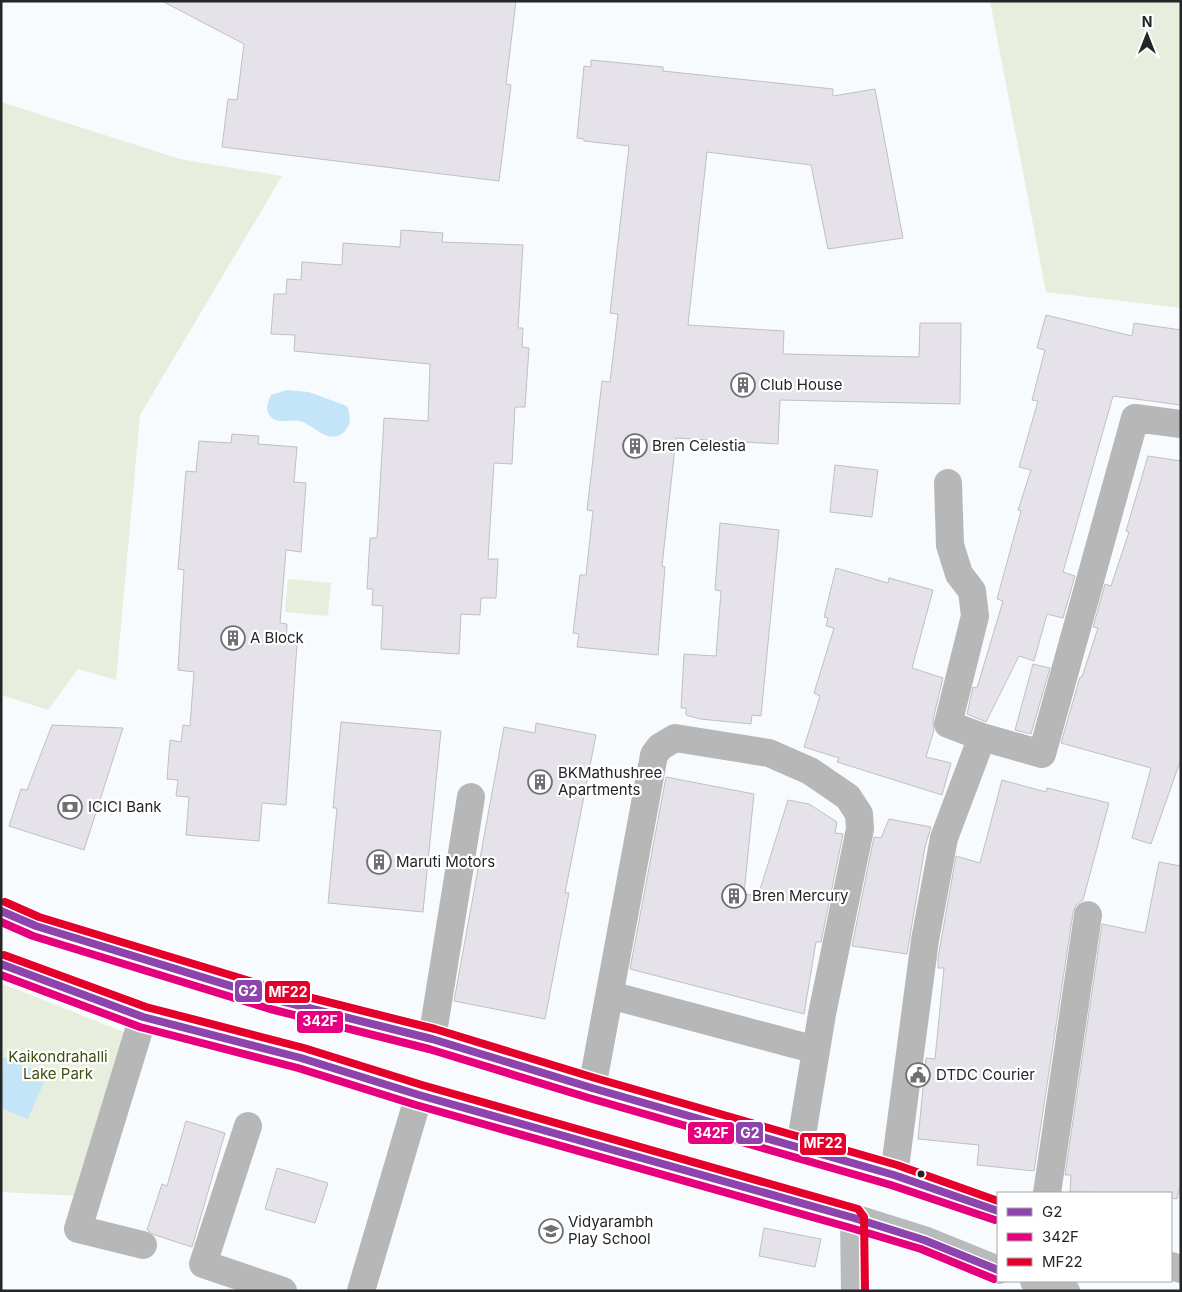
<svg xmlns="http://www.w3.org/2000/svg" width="1182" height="1292" font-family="Inter,sans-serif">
	<rect width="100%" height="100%" fill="#f8fbfd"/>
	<path fill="#e7eedd" d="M990 1H1181V308L1046 292Z
		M1 102 180 159 282 176 140 415 116 680 78 669 48 710 1 695Z
		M288 579 331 583 328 616 285 612Z
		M1 983 126 1033 78 1196 1 1192Z"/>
	<path fill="#c4e4f7" d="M287 390 309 392 347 406C350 415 352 423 345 431 330 447 314 425 300 421 291 419 279 425 271 417 264 410 268 402 271 395Z
		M3 1057 47 1075 28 1119 1 1108Z"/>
	<path fill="#e5e2ea" stroke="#bfc0c2" d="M162 1H516L506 84 511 85 499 181 222 147 228 99 237 100 244 44Z
		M591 60 663 67V71L833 89V96L875 89 903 238 828 249 811 165 707 152 688 325 784 331 783 354 919 357 920 323H961L960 404 780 400 778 444 676 438 662 566 665 567 658 655 577 647 579 634 573 633 580 575H586L593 511 587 510 602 381 610 382 618 314 610 313 629 146 584 141V139L577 138 584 66 591 67Z
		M401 230 443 233 442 242 523 245 518 328H523L522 347 529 348 525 407H515L512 464 494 463 488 559H498L496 598H481L480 615 461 614 459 654 381 649 383 606 372 605 373 589H367L370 538H377L384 418 428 421 430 364 294 351 295 335 271 334 274 294H286L287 279 301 280 302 262 342 265 343 243 400 247Z
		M1046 315 1132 336 1134 323 1181 330V405L1113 396 1063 572 1075 576 1063 618 1047 614 1034 661 1019 656 986 722 967 714 973 687 977 688 1003 601 997 599 1021 511 1018 510 1031 470 1019 467 1038 401 1032 400 1045 350 1037 348Z
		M232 434 259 436 258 444 297 447 294 482 306 483 301 552 286 550 280 623 287 624 286 643 297 644 286 805 262 803 259 841 186 835 189 797 176 796 178 780 167 779 170 740 181 742 183 725 190 726 194 672 178 670 184 570 178 569 186 471 196 472 199 441 231 443Z
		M1148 456 1181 461V759L1151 844 1132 838 1151 768 1061 743 1080 677H1082L1098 628 1093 627 1105 584 1111 586 1129 532 1126 531Z
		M835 465 878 470 872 517 830 512Z
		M720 523 779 530 761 716 752 715 751 724 700 719 686 715V708H681L684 654 716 656 721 591 715 590Z
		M836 568 888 583 889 578 933 590 912 668 943 678 933 720 934 730 926 757 951 763 942 795 837 762 839 758 804 747 820 696 814 693 834 628 826 626 828 618 824 617Z
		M1033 664 1050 668 1031 734 1015 730Z
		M341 722 441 731 423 912 328 903 337 808H333Z
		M536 723 596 735 565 893H569L545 1019 454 1001 504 727 535 733Z
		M52 725 123 728 84 850 9 826 21 789 27 790Z
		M666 777 754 794 744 894 758 896 788 800 809 804 837 822 835 833 843 834 821 942H816L804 1014 630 969Z
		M1002 780 1046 792 1047 788 1109 803 1083 900 1076 905 1073 913 1034 1171 977 1165 979 1145 918 1139 926 1058 935 1059 944 968H938V958L956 856 980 863Z
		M889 819 931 827 925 847 907 954 852 946 874 837 881 838Z
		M1159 862 1181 866V1183L1177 1199 1171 1198V1193L1070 1192 1071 1175H1065L1102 924 1145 933Z
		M186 1121 225 1133 192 1247 155 1235 147 1230 162 1184 167 1186Z
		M277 1168 328 1183 315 1223 265 1209Z
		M764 1228 821 1239 815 1267 759 1256Z"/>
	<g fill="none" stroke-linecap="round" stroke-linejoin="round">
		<path stroke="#b7b7b7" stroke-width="28" d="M948 483 950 545 959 574 972 591 975 616 948 724 982 737
			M610 995 816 1050
			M143 1017 78 1229 143 1245
			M432 1039 471 797
			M592 1088 654 755 660 747 675 738 769 753 810 771 848 797 859 814 860 829 822 1014 800 1147
			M248 1126 203 1264 283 1291
			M894 1175 925 940 944 838 982 737 1042 754 1135 418 1181 424
			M1047 1193 1088 915
			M361 1291 419 1095"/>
		<path stroke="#b8babb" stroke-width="28" d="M1 911 36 926 273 999 432 1039 592 1088 894 1175 998 1211
			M1 964 143 1017 301 1058 419 1095 854 1218 924 1240 998 1270
			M854 1218 855 1291
			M1171 1266 1181 1269
			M1034 1281 1066 1291"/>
		<g stroke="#fff" stroke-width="11">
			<path id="bus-1" d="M1 911 36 926 273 999 432 1039 592 1088 894 1175 998 1211
				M1 964 143 1017 301 1058 419 1095 854 1218 924 1240 998 1270"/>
		</g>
		<g stroke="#fff" stroke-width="11">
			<path id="bus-2" d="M1 922 33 936 270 1009 429 1049 589 1098 891 1185 995 1220
				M1 975 140 1027 298 1068 416 1105 851 1228 921 1249 994 1279"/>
		</g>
		<g stroke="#fff" stroke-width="11">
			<path id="bus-3" d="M5 902 39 917 276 989 435 1029 595 1078 897 1165 998 1201
				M4 955 146 1007 304 1048 422 1085 858 1209 864 1217 865 1291"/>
		</g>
		<use href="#bus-1" stroke="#8e44ad" stroke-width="8"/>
		<use href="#bus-2" stroke="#e5007d" stroke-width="8"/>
		<use href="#bus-3" stroke="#e4002b" stroke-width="8"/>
	</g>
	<defs>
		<g id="building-ring" transform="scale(1.25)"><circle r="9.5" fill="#fff" stroke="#6e7072" stroke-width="1.5"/><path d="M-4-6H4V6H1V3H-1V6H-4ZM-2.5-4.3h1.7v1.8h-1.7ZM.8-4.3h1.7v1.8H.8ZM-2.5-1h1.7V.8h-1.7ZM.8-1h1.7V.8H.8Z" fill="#6e7072"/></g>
		<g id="bank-ring" transform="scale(1.25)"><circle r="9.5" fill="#fff" stroke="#6e7072" stroke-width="1.5"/><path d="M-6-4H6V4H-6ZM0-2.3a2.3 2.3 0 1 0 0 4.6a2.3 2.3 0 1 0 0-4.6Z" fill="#6e7072"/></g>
		<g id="civic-ring" transform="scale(1.25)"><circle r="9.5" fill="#fff" stroke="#6e7072" stroke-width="1.5"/><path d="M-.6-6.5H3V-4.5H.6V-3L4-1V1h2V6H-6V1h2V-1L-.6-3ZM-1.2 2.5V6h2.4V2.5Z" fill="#6e7072"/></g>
		<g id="school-ring" transform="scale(1.25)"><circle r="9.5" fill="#fff" stroke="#6e7072" stroke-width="1.5"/><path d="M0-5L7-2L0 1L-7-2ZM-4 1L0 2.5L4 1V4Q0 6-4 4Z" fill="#6e7072"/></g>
	</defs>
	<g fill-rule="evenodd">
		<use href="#building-ring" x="743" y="385"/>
		<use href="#building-ring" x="635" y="446"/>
		<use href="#building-ring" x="233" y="638"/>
		<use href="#building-ring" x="540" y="782"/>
		<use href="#bank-ring" x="70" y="807"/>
		<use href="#building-ring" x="379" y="862"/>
		<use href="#building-ring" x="734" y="896"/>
		<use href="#civic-ring" x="918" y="1075"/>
		<use href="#school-ring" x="551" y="1231"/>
	</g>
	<circle fill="#232527" stroke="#fff" stroke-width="2" cx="921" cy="1174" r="4.5"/>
	<g text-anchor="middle" stroke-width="4.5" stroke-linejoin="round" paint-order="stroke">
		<g font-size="15" fill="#232527" stroke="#fff" text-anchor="start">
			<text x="760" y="390">Club House</text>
			<text x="652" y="451">Bren Celestia</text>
			<text x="250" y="643">A Block</text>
			<text x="558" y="778">BKMathushree<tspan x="558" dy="17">Apartments</tspan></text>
			<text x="88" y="812">ICICI Bank</text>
			<text x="396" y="867">Maruti Motors</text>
			<text x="752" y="901">Bren Mercury</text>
			<text x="936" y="1080">DTDC Courier</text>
			<text x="568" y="1227">Vidyarambh<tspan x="568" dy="17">Play School</tspan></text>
		</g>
		<g font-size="15" fill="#3f4e0c" stroke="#fff">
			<text x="58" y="1062">Kaikondrahalli<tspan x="58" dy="17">Lake Park</tspan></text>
		</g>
	</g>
	<g stroke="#fff" stroke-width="2">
		<rect x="234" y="979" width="29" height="24" rx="5" fill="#8e44ad"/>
		<rect x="264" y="980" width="47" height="24" rx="5" fill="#e4002b"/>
		<rect x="296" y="1010" width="48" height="24" rx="5" fill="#e5007d"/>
		<rect x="687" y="1121" width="48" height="24" rx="5" fill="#e5007d"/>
		<rect x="735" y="1121" width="29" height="24" rx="5" fill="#8e44ad"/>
		<rect x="799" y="1132" width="48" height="24" rx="5" fill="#e4002b"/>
	</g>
	<g font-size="14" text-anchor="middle" font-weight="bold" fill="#fff">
		<text x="248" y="996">G2</text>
		<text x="288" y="997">MF22</text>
		<text x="320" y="1026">342F</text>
		<text x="711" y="1138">342F</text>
		<text x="750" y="1138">G2</text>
		<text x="823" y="1148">MF22</text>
	</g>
	<rect width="1182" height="1292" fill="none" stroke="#232527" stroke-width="5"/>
	<rect x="997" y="1192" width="175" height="90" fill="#ffffff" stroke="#a7a8a9"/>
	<rect x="1007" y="1208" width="25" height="8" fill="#8e44ad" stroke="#a7a8a9"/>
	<text x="1042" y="1217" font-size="15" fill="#232527">G2</text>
	<rect x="1007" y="1233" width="25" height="8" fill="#e5007d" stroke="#a7a8a9"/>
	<text x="1042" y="1242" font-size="15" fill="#232527">342F</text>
	<rect x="1007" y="1258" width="25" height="8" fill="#e4002b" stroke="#a7a8a9"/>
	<text x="1042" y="1267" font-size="15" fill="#232527">MF22</text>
	<g transform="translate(1147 35)" stroke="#ffffff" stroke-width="4" paint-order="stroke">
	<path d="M0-4L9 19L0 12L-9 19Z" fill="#232527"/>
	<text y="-8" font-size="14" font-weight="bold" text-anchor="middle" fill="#232527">N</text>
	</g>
</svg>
